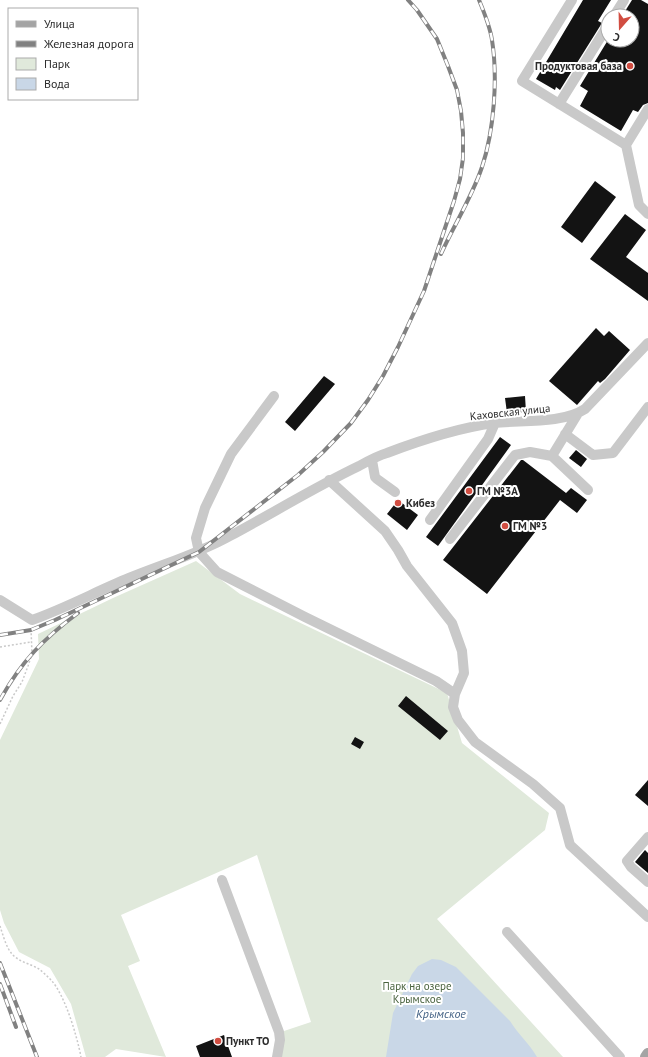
<svg xmlns="http://www.w3.org/2000/svg" width="648" height="1057" font-family="'PT Sans',sans-serif">
	<rect width="100%" height="100%" fill="#fff"/>
	<path fill="#e0e9db" d="M196 561 240 594 447 693 462 743 549 813 545 830 437 919 563 1057H280L284 1031 311 1022 257 855 121 915 140 961 128 966 166 1057 116 1049 105 1057H86L71 1004 50 968 19 952 4 923 0 910V740L39 659 38 634 113 598Z"/>
	<path fill="#c9d7e7" d="M432 959 441 960 456 967 510 1021C518 1034 529 1043 537 1057H386L393 1013 412 974 418 966Z"/>
	<path fill="#131313" d="M583 0H611L598 21 602 23 560 90 556 87 555 90 536 79Z
		M632 0H641L648 4V103L643 105 638 112 633 110 621 131 580 106 588 91 580 86 608 40H632V16H622Z
		M595 181 616 197 582 243 561 227Z
		M625 214 646 230 626 257 648 273V301L590 259Z
		M596 328 604 336 609 331 630 350 605 379 600 383 598 381 577 405 549 381Z
		M324 376 335 384 295 431 285 422Z
		M525 396 526 412 507 413 505 398Z
		M500 437 511 445 438 546 426 537Z
		M576 450 587 459 581 467 569 458Z
		M521 460H523L566 493 571 488 587 500 577 513 560 500 487 594 443 560Z
		M398 500 418 515 407 530 387 514Z
		M406 696 448 731 440 740 398 706Z
		M355 737 364 742 360 749 351 744Z
		M648 780V806L635 795Z
		M645 850 648 853V873L635 862Z
		M224 1035 232 1057H200L196 1046Z"/>
	<g fill="none" stroke-linecap="round" stroke-linejoin="round">
		<path stroke="#c9c9c9" stroke-width="1.5" stroke-dasharray="2 2" stroke-linecap="butt" d="M0 647 31 642
			M0 724 13 696 22 682 28 666 32 654 31 629
			M0 926C3 935 6 947 12 954 19 962 31 964 39 969 43 972 47 976 51 980 65 995 77 1036 81 1057"/>
		<path stroke="#c9c9c9" stroke-width="10" d="M572 0 522 81 626 145
			M614 16 624 0
			M559 104 608 25
			M648 109 626 145 639 205 648 214
			M274 396 231 454 205 508 196 538 199 552 217 572 305 617 436 681 455 694 453 707 458 720 475 742 533 784 560 808 570 845 648 917
			M565 434 593 455 613 453 648 407
			M552 456 588 490
			M372 460 375 477 377 479 395 492
			M329 480 385 531 398 550 407 566 452 623 462 651 464 673 455 694
			M430 520 488 439 495 423
			M450 539 515 455 530 452 552 456 577 415
			M0 600 32 620C66 608 97 591 129 578 163 564 198 554 230 536 273 513 315 487 359 466 368 461 377 456 387 453 421 440 458 428 494 423 522 420 562 424 585 409L648 343
			M648 837 627 861 631 867 648 882
			M222 880 279 1032 280 1040 277 1057
			M507 932 620 1057"/>
		<path stroke="#a4a4a4" stroke-width="12" d="M646 1057 648 1054"/>
		<g stroke="#818181" stroke-width="4">
			<path id="rail" d="M441 254C454 225 472 197 482 167 494 131 498 78 492 40 490 27 484 12 479 0
				M0 635 31 630 55 620 199 552 298 475 323 452 351 423 368 400 383 376 398 347 424 291 454 201 460 179 463 158V133L461 111 457 90 448 66 437 39 417 10 408 0
				M0 700C21 662 43 639 78 613
				M0 963 37 1057
				M0 984 16 1027"/>
		</g>
		<use href="#rail" stroke="#fff" stroke-width="2.5" stroke-dasharray="8" stroke-linecap="butt"/>
	</g>
	<g fill="#d14d41" stroke="#fff" stroke-width="1.5">
		<circle cx="630" cy="66" r="4"/>
		<circle cx="469" cy="491" r="4"/>
		<circle cx="398" cy="503" r="4"/>
		<circle cx="505" cy="526" r="4"/>
		<circle cx="218" cy="1041" r="4"/>
	</g>
	<g text-anchor="middle" stroke-width="4" stroke-linejoin="round" paint-order="stroke">
		<g font-size="11" font-weight="bold" fill="#2c2c2c" stroke="#fff" text-anchor="start">
			<text x="622" y="70" text-anchor="end">Продуктовая база</text>
			<text x="477" y="495">ГМ №3А</text>
			<text x="406" y="507">Кибез</text>
			<text x="513" y="530">ГМ №3</text>
			<text x="226" y="1045">Пункт ТО</text>
		</g>
		<g font-size="11" fill="#2c2c2c" stroke="#fff">
			<text transform="translate(510 412) rotate(-6)" y="4">Каховская улица</text>
		</g>
		<g font-size="11" fill="#4a633f" stroke="#fff">
			<text x="417" y="990">Парк на озере<tspan x="417" dy="13">Крымское</tspan></text>
		</g>
		<g font-size="12" font-style="italic" fill="#446285" stroke="#fff">
			<text x="441" y="1018">Крымское</text>
		</g>
	</g>
	<rect x="8" y="8" width="130" height="92" fill="#ffffff" stroke="#ababab"/>
	<rect x="16" y="21" width="20" height="6" fill="#a4a4a4" stroke="#ababab"/>
	<text x="44" y="28" font-size="12" fill="#2c2c2c">Улица</text>
	<rect x="16" y="41" width="20" height="6" fill="#818181" stroke="#ababab"/>
	<text x="44" y="48" font-size="12" fill="#2c2c2c">Железная дорога</text>
	<rect x="16" y="58" width="20" height="12" fill="#e0e9db" stroke="#ababab"/>
	<text x="44" y="68" font-size="12" fill="#2c2c2c">Парк</text>
	<rect x="16" y="78" width="20" height="12" fill="#c9d7e7" stroke="#ababab"/>
	<text x="44" y="88" font-size="12" fill="#2c2c2c">Вода</text>
	<g transform="translate(620 28) rotate(200)"><circle r="19" fill="#ffffff" stroke="#ababab"/>
	<path d="M0-3L7 15L0 10L-7 15Z" fill="#d14d41"/>
	<text y="-6" font-size="11" font-weight="bold" text-anchor="middle" fill="#2c2c2c">С</text>
	</g>
</svg>
